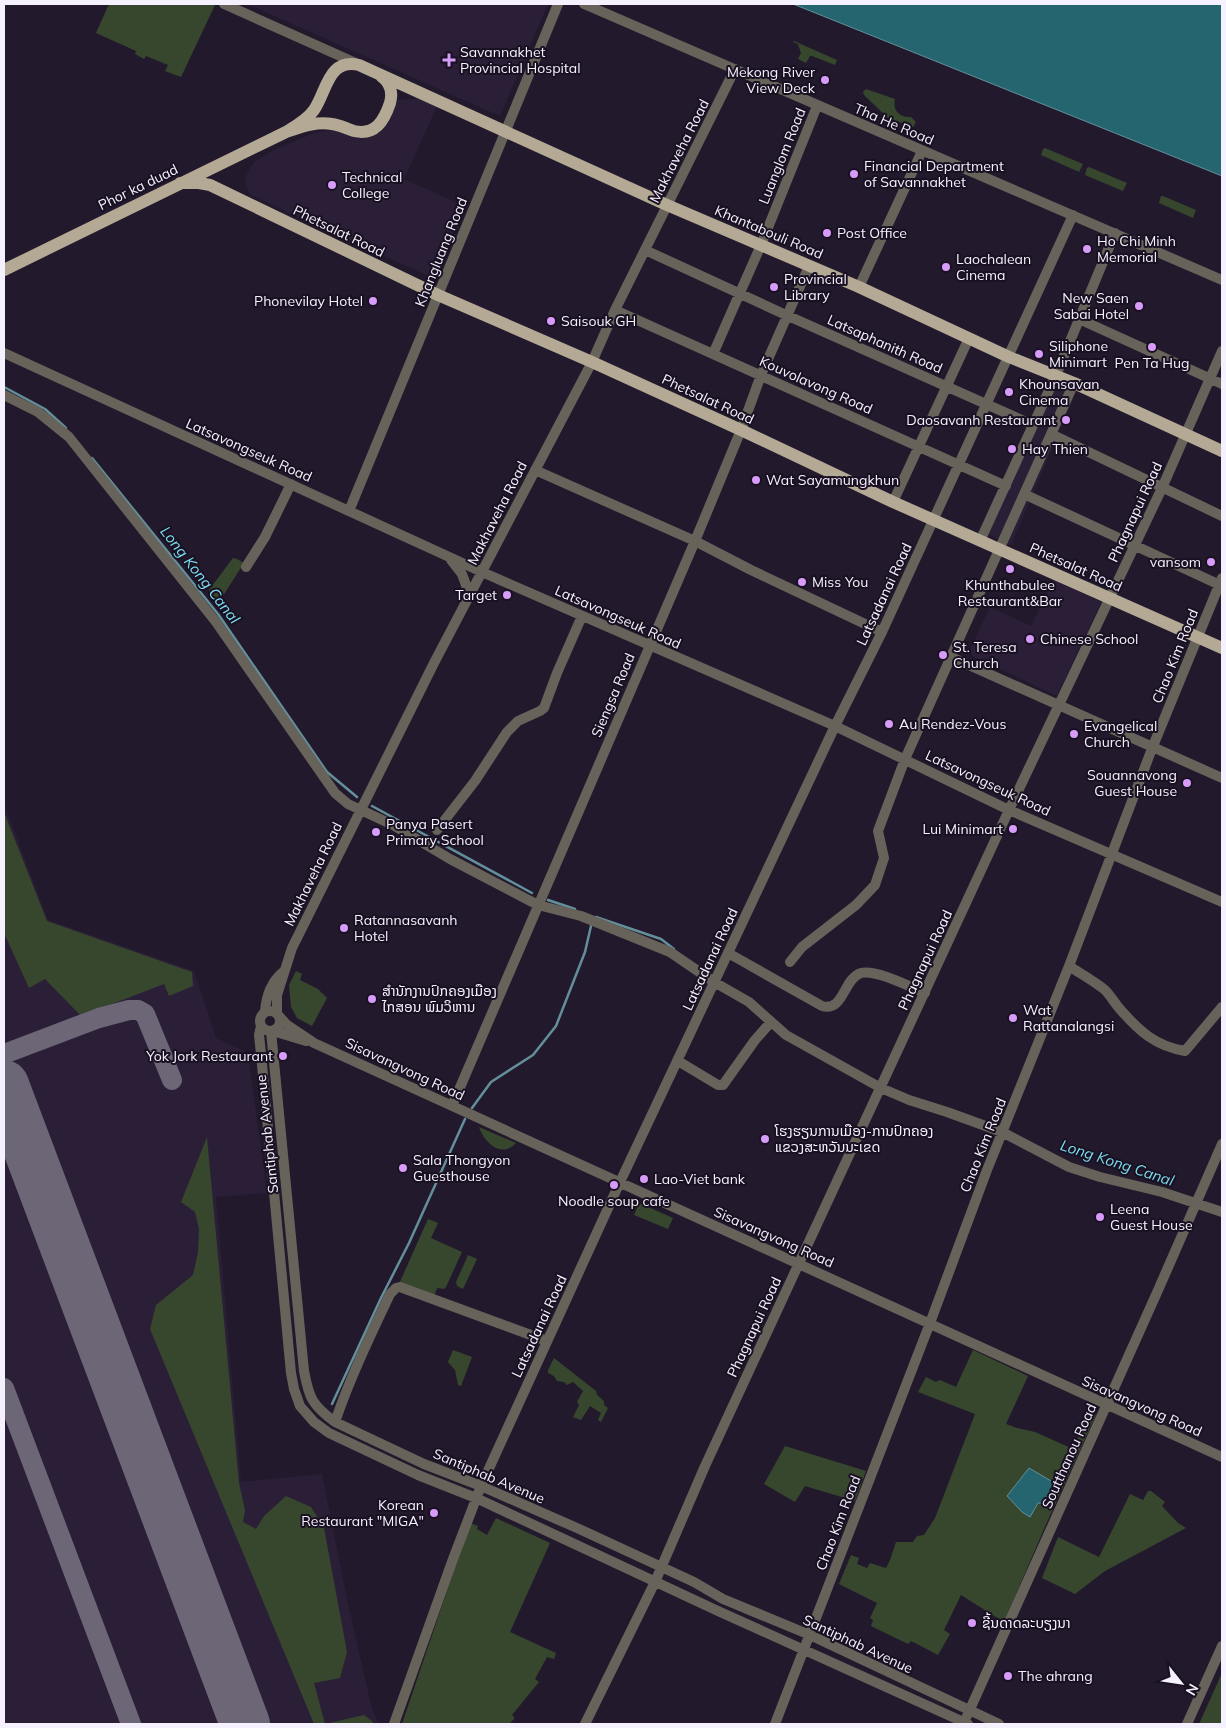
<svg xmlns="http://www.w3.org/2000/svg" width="1226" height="1728" font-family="Mulish,'Noto Sans Lao',sans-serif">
	<rect width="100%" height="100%" fill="#221a2c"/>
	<path fill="#2b1f37" d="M247 4H548L500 116Z
		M425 98 438 104 404 179 464 206 436 273 428 276 251 195 247 188 245 182 246 176 254 162 272 151 314 133 333 130 359 137 396 100Z
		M1050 380 1076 392 1011 545 983 532Z
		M1054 580 1101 602 1057 696 973 656 970 650 990 607 1031 626Z
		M4 804 48 920 194 971 216 1038 248 1053 267 1193 216 1197 241 1482 322 1474 348 1604 371 1705 378 1724H4Z"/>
	<path fill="#37472e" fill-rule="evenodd" d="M109 4H211L215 5 181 77 165 71 168 65 146 56 144 59 135 54 136 51 96 33Z
		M794 41 837 60 835 65 812 56H810L806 63 798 59 801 53 798 44 793 42Z
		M866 89 895 99C892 111 900 118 911 117L916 122 913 127 888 118 864 95 863 92Z
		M1045 148 1083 164 1079 172 1041 155 1043 149Z
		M1089 167 1127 183 1123 191 1085 175 1087 168Z
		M1161 196H1163L1196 210 1193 218 1159 203Z
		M233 558 237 559 244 563 219 602 209 590Z
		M4 812 47 921 192 972 193 986 169 996 164 984 81 1016 45 979 29 988 4 933Z
		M296 971 302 974 300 980 318 989 327 998 312 1026 297 1018 291 1007 289 985Z
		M479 1127 516 1143C501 1159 484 1142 479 1127Z
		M207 1137 239 1483 245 1510 243 1522 256 1529 264 1516 286 1496 311 1507 324 1528 347 1652 340 1678 314 1683 325 1724 364 1715 372 1721 373 1724H314L150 1329 156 1305 193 1275 198 1252 199 1229 195 1212 181 1202Z
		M639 1203 673 1218 668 1229 634 1215Z
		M428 1219 438 1223 431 1238 462 1252 446 1287 444 1289 437 1288 434 1297 399 1284Z
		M468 1255 477 1259 463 1289 457 1286 456 1282Z
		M453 1350 472 1357 461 1386 458 1385 455 1370 448 1362Z
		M973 1350 1028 1376 1006 1424 1017 1428 1035 1432 1073 1449 1089 1413 1096 1415 1047 1522 1004 1622 961 1595 944 1630 950 1634 938 1655 911 1641 908 1644 871 1626 873 1620 870 1618 877 1603 839 1584 851 1555 859 1558 857 1564 867 1568 870 1563 886 1568 890 1560 896 1542H913L917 1536 924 1535 935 1518 975 1414 918 1392 926 1377 936 1382 940 1380 956 1387ZM1029 1468 1046 1504 1038 1503 1029 1517Z
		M554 1358 596 1391 597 1395 604 1401V1405L608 1408 601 1422 598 1420 601 1413 590 1406 581 1420 573 1417 579 1405 577 1402 583 1391 573 1382 567 1385 564 1382 557 1381 554 1376 548 1373V1370Z
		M785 1446 866 1471 855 1501 805 1486 795 1502 764 1484Z
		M1148 1491H1151L1165 1502 1162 1506 1178 1523 1186 1528 1105 1571 1075 1594 1042 1578 1058 1537 1099 1557 1130 1494 1143 1500Z
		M496 1518 550 1543 510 1632 556 1653 554 1659 547 1657 535 1679 539 1682 512 1715 515 1718 509 1724H402L470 1523 478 1526 477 1529 487 1535Z
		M1222 1673V1724H1199Z"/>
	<path fill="#246570" stroke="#638f9b" d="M793 4H1222V176Z
		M1029 1468 1058 1485V1489L1046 1504 1038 1503 1030 1517 1022 1512 1007 1496Z"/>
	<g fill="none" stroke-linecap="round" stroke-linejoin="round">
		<path stroke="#638f9b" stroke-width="2.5" d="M4 387 45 409 66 428
			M92 458 218 614 327 772 357 797
			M372 806 532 893
			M548 900 575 909
			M596 917 661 939 674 949
			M472 1108 491 1082 533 1055 556 1026 585 952 591 926
			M332 1404 381 1298 409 1243 465 1119"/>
		<path stroke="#6c6676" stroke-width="20" d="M4 1054 99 1018 129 1010H138L145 1014 172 1080
			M4 1125 17 1119
			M4 1388 131 1724"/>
		<path stroke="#6c6676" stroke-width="50" d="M4 1085 245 1724"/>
		<path stroke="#68635a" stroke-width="10" d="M224 4 358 64
			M584 4 1222 280
			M645 250 786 315 1033 425
			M859 287 922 151
			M615 310 1006 486
			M1079 319 1222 384
			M4 353 482 572 835 726 1009 810 1222 902
			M713 354 761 245 817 106
			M4 395 38 412 69 437 216 622 335 793 348 804 393 825 450 859 538 905 581 916 670 952 714 982 749 1002 786 1035 881 1088 909 1100 947 1112 1002 1132 1069 1167 1100 1177 1162 1192 1222 1212
			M1051 434 1222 516
			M535 470 695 541 751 570 882 632
			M1024 494 1222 586
			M893 502 969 338
			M349 511 558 4
			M980 541 1056 375 1115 233
			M451 560 462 574 470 596
			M246 567 265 537 291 484
			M951 657 1222 778
			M437 830 475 781 507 732 518 721 540 711 544 708 557 673 582 616
			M728 953 822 1006C844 1012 843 979 861 973 876 969 911 987 925 993
			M790 962 802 947 856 905 875 885 884 858 878 831 905 759 1074 383
			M1069 966C1081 974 1094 981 1105 990 1110 995 1114 1002 1119 1008 1139 1031 1155 1046 1185 1051L1222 1007
			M260 1021a10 10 0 1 1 20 0a10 10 0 1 1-20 0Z
			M265 1012C266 996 271 982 283 972
			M277 1014V995L292 948 434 663 592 362 615 310 735 69
			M279 1016 287 1025 314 1043 1222 1457
			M261 1026 259 1035 261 1054 291 1373 294 1389 300 1406 314 1422 329 1433 418 1475 476 1498 718 1611 968 1724
			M271 1031 304 1371C309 1398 312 1405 335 1422L424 1464 481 1486 577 1528 694 1582 723 1599 810 1635 999 1724
			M273 1031 306 1041
			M678 1061 718 1085H723L755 1040 771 1022
			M452 1106 695 541 741 430 761 375 809 266
			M335 1422C350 1378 370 1336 390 1294L396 1288 400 1287 547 1341
			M967 1716 1159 1288 1222 1144
			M394 1724 453 1559 481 1486 620 1182 835 726 882 632 1073 215
			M585 1724 655 1582 705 1466 1009 810 1162 488 1222 351
			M775 1724 930 1323 987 1170 1069 966 1153 746 1222 578
			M1187 1724 1222 1646"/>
		<path stroke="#b3a995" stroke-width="12" d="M286 132C296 126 307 120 314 110 327 91 328 58 359 65L667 205 859 287 1009 357 1074 383 1222 451
			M180 183H199L210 185 438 295 592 362 741 430 893 502 1222 648
			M4 270 286 132C301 127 316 121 332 124 340 125 347 129 354 131 375 136 384 121 390 103 393 92 391 83 381 76"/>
	</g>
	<g fill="#d79bf9" stroke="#191122" stroke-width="2">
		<path d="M446.5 52.5h5v5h5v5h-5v5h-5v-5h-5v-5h5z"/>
		<circle cx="825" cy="80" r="5"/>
		<circle cx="854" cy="174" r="5"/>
		<circle cx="332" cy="185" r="5"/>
		<circle cx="827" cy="233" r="5"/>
		<circle cx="1087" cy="249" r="5"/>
		<circle cx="946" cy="267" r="5"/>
		<circle cx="774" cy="287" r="5"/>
		<circle cx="373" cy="301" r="5"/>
		<circle cx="1139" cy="306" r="5"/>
		<circle cx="551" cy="321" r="5"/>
		<circle cx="1152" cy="347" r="5"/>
		<circle cx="1039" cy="354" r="5"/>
		<circle cx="1009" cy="392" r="5"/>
		<circle cx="1066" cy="420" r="5"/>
		<circle cx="1012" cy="449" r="5"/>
		<circle cx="756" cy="480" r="5"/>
		<circle cx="1211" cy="562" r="5"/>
		<circle cx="1010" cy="569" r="5"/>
		<circle cx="802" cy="582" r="5"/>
		<circle cx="507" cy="595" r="5"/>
		<circle cx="1030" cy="639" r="5"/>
		<circle cx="943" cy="655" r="5"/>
		<circle cx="889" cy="724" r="5"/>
		<circle cx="1074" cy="734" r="5"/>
		<circle cx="1187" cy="783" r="5"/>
		<circle cx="1013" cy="829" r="5"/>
		<circle cx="376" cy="832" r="5"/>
		<circle cx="344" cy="928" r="5"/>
		<circle cx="372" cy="999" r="5"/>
		<circle cx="1013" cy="1018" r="5"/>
		<circle cx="283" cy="1056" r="5"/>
		<circle cx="765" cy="1139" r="5"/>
		<circle cx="403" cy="1168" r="5"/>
		<circle cx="644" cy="1179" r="5"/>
		<circle cx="614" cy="1185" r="5"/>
		<circle cx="1100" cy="1217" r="5"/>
		<circle cx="434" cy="1513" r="5"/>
		<circle cx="972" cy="1623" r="5"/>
		<circle cx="1008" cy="1676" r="5"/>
	</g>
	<g text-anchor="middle" stroke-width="4" stroke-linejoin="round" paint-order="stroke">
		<g font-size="14" fill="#f6f1fe" stroke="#191122" text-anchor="start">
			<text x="460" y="57">Savannakhet<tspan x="460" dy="16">Provincial Hospital</tspan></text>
			<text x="815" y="77" text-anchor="end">Mekong River<tspan x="815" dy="16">View Deck</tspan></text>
			<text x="864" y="171">Financial Department<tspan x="864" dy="16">of Savannakhet</tspan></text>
			<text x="342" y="182">Technical<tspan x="342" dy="16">College</tspan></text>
			<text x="837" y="238">Post Office</text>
			<text x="1097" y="246">Ho Chi Minh<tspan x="1097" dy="16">Memorial</tspan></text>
			<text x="956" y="264">Laochalean<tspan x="956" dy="16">Cinema</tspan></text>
			<text x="784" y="284">Provincial<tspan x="784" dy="16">Library</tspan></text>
			<text x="1129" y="303" text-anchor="end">New Saen<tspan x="1129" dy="16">Sabai Hotel</tspan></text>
			<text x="363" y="306" text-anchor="end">Phonevilay Hotel</text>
			<text x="561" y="326">Saisouk GH</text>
			<text x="1049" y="351">Siliphone<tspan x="1049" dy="16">Minimart</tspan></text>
			<text x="1152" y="368" text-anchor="middle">Pen Ta Hug</text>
			<text x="1019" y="389">Khounsavan<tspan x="1019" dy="16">Cinema</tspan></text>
			<text x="1056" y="425" text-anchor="end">Daosavanh Restaurant</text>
			<text x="1022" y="454">Hay Thien</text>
			<text x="766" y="485">Wat Sayamungkhun</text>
			<text x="1201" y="567" text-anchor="end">vansom</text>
			<text x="812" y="587">Miss You</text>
			<text x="1010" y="590" text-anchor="middle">Khunthabulee<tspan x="1010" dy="16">Restaurant&amp;Bar</tspan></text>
			<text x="497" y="600" text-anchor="end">Target</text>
			<text x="1040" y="644">Chinese School</text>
			<text x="953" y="652">St. Teresa<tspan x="953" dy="16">Church</tspan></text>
			<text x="899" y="729">Au Rendez-Vous</text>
			<text x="1084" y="731">Evangelical<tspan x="1084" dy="16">Church</tspan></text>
			<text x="1177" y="780" text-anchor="end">Souannavong<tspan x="1177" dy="16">Guest House</tspan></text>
			<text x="386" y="829">Panya Pasert<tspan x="386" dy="16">Primary School</tspan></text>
			<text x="1003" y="834" text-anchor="end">Lui Minimart</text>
			<text x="354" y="925">Ratannasavanh<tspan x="354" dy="16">Hotel</tspan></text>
			<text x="382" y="996">ສຳນັກງານປົກຄອງເມືອງ<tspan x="382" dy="16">ໄກສອນ ພົມວິຫານ</tspan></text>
			<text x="1023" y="1015">Wat<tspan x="1023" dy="16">Rattanalangsi</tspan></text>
			<text x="273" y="1061" text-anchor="end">Yok Jork Restaurant</text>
			<text x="775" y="1136">ໂຮງຮຽນການເມືອງ-ການປົກຄອງ<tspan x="775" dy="16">ແຂວງສະຫວັນນະເຂດ</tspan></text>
			<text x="413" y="1165">Sala Thongyon<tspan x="413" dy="16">Guesthouse</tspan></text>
			<text x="654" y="1184">Lao-Viet bank</text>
			<text x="614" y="1206" text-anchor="middle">Noodle soup cafe</text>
			<text x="1110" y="1214">Leena<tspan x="1110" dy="16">Guest House</tspan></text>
			<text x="424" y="1510" text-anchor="end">Korean<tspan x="424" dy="16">Restaurant "MIGA"</tspan></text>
			<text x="982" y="1628">ຊີ້ນດາດລະບຽງນາ</text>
			<text x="1018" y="1681">The ahrang</text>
		</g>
		<g font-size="14" fill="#f6f1fe" stroke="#191122">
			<text transform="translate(894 124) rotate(23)" y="5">Tha He Road</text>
			<text transform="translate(679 151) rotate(-63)" y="5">Makhaveha Road</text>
			<text transform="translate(782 156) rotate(-68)" y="5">Luanglom Road</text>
			<text transform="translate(138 187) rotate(-26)" y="5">Phor ka duad</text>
			<text transform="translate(339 231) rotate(26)" y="5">Phetsalat Road</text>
			<text transform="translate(769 232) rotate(23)" y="5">Khantabouli Road</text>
			<text transform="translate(441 252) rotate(-68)" y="5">Khangluang Road</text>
			<text transform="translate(885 344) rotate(24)" y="5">Latsaphanith Road</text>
			<text transform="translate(816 385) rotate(24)" y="5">Kouvolavong Road</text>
			<text transform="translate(708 399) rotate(25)" y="5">Phetsalat Road</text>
			<text transform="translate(249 450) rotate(24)" y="5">Latsavongseuk Road</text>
			<text transform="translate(1135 512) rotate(-65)" y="5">Phagnapui Road</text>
			<text transform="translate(497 513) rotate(-63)" y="5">Makhaveha Road</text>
			<text transform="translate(1076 567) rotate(24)" y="5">Phetsalat Road</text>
			<text transform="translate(884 594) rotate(-65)" y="5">Latsadanai Road</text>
			<text transform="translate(618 617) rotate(24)" y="5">Latsavongseuk Road</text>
			<text transform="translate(1175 656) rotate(-68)" y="5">Chao Kim Road</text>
			<text transform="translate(613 695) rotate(-67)" y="5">Siengsa Road</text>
			<text transform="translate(988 783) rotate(25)" y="5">Latsavongseuk Road</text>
			<text transform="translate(313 874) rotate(-64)" y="5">Makhaveha Road</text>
			<text transform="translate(710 959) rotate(-65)" y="5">Latsadanai Road</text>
			<text transform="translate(925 960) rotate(-65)" y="5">Phagnapui Road</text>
			<text transform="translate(405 1069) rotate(25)" y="5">Sisavangvong Road</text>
			<text transform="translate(267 1134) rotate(-96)" y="5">Santiphab Avenue</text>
			<text transform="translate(983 1145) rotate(-68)" y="5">Chao Kim Road</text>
			<text transform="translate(774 1237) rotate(24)" y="5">Sisavangvong Road</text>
			<text transform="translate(539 1326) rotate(-65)" y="5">Latsadanai Road</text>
			<text transform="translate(754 1327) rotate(-65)" y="5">Phagnapui Road</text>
			<text transform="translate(1142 1406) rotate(24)" y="5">Sisavangvong Road</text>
			<text transform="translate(1069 1456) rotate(-66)" y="5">Soutthanou Road</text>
			<text transform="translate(489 1476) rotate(23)" y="5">Santiphab Avenue</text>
			<text transform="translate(838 1523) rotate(-69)" y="5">Chao Kim Road</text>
			<text transform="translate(858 1644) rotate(25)" y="5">Santiphab Avenue</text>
		</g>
		<g font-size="15" font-style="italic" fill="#7bdff1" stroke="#191122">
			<text transform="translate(200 575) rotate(52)" y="5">Long Kong Canal</text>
			<text transform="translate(1117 1163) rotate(18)" y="5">Long Kong Canal</text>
		</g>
	</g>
	<rect width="1226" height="1728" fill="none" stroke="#f6f1fe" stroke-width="10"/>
	<g transform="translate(1181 1683) rotate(120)" stroke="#191122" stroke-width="4" paint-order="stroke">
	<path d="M0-4L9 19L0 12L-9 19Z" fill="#f6f1fe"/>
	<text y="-8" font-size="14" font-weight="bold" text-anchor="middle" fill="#f6f1fe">N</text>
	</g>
</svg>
